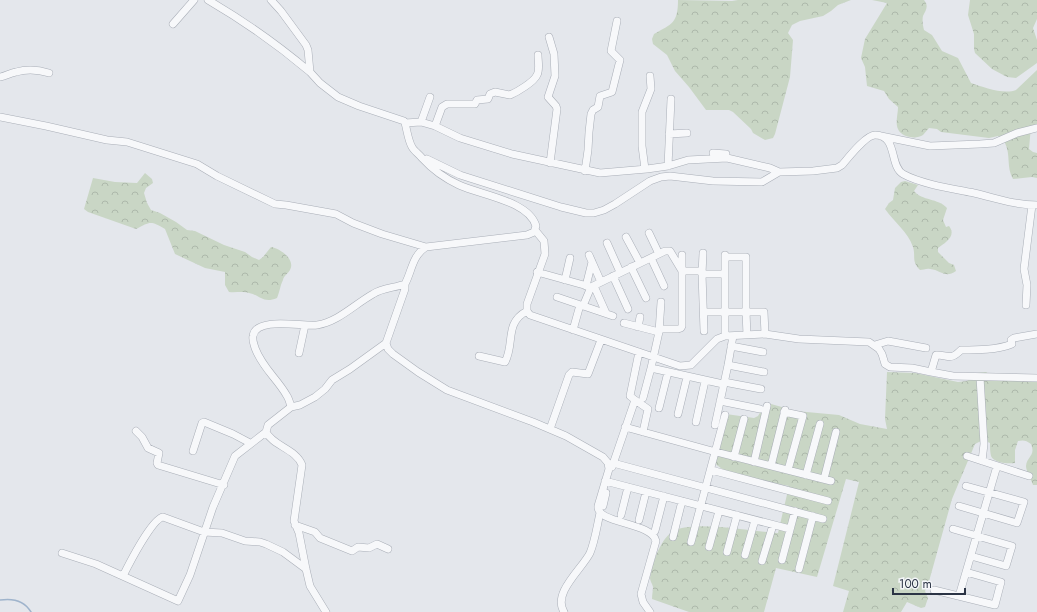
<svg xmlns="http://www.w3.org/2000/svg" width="1037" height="612" font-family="Jost,sans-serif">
	<defs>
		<pattern id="forest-crowns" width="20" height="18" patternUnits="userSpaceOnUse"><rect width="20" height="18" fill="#c9d6c5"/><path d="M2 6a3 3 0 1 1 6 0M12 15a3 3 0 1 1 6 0" fill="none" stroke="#adb8ab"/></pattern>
	</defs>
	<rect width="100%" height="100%" fill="#e4e7ec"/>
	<path fill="url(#forest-crowns)" d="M678 0 732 1 738 0H851L838 5 831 11 823 16 800 21 792 25 788 33 793 40 790 77 775 134 773 138 765 140 753 133 751 129 733 112 729 110H706L689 87 675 71 667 55 653 44 652 39 654 34C672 24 678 23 678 0Z
		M872 0H924C929 6 926 10 923 16 922 20 923 26 924 30L932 35 942 51 958 58 971 83C983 87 1004 95 1016 90L1037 70V124L1031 126 1029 149 1033 152 1037 153V178L1032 177 1013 179C1006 167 1011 155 1005 143 1004 141 1000 138 998 136L989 138 941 132 937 129 929 128C927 130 925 133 923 135 916 140 901 137 898 129 895 123 898 114 898 107L889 99 884 91 867 86 865 67 861 58 865 39 887 3Z
		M970 0H1037V19L1033 28 1037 40V63L1016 78 1007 77 992 69 975 53 974 49V34L968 15Z
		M145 173 152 179 153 183 146 188 144 193 147 203 151 210 160 213 176 222 187 230 195 231 224 245 245 252 252 257 259 260 263 257 271 247C279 248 296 259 290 270 288 274 284 275 283 280 280 286 280 291 277 298 263 304 260 295 249 293 243 291 235 293 229 292L225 285V272L205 268 175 254 165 229C150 220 150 222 136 229L88 212 84 209 93 178 115 182 137 183Z
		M905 181 918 185 914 191C922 201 938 198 947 208L943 220 946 227 949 226C957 236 945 243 938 248V252L949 263 954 265 956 271C945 279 941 270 930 269 927 268 923 270 920 270 911 261 916 257 913 247 908 232 894 222 885 209L889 203 893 200 895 188 901 182Z
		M887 372 915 373 958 382 967 381 977 373 986 372 996 379 1037 381V485H1033C1031 479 1026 471 1026 466 1027 456 1036 456 1031 444 1026 440 1023 440 1018 441L1015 450V463C1008 464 994 463 991 456 990 452 990 447 990 443L983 440 975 444 952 499 928 585 925 591 928 598 925 607 921 608 907 602 901 612H843L849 591 833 586 859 482 846 479 817 577 776 568 764 612H689L652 599C652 595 653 590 653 587 652 583 650 581 650 578 652 564 660 540 672 532 691 519 754 532 778 533L789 486C773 483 726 476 716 464 715 462 714 458 712 455L726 414 754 418 758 416 765 404H771L796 411 839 415 860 424 887 429 885 419Z"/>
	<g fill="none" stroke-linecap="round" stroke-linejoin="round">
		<path stroke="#9fb4cc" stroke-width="1.5" d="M0 600C13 598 24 600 31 612"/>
		<g stroke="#a9aeb7" stroke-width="8">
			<path id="minor" d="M208 0C244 21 278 45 310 72
				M271 0 281 11 306 45 308 50 310 72 320 83 338 97 359 106 404 121 405 123C407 130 408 140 412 147 414 151 419 154 422 158 432 169 446 179 459 185 481 195 529 201 536 226L534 232 527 235 426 247C412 256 412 271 405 284 394 288 382 288 373 294 355 304 338 322 317 325 303 327 256 316 253 336 252 340 254 344 255 348 263 369 277 378 287 396 289 399 290 403 291 407L268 425 266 432C273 446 296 449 302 465L294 521 299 533 306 569 310 586 326 612
				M173 24 194 0
				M549 37 554 54 555 76 548 97 556 106 557 109 550 163
				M0 77C6 76 10 73 16 72 27 69 39 70 49 73
				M0 117 46 126 107 140 127 142 197 164 217 176 275 204 286 205 336 214 353 223 382 234 426 247
				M421 122 430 97
				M405 123 421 122 435 126 460 138 512 154 600 173 647 169 668 166 688 160 727 158 770 168 779 172
				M435 126 442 107 447 104H475L477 100 488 99 490 94 495 92 510 95C517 92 534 82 537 75 540 70 538 61 538 55
				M669 134 687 133
				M881 136 930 146 980 144 994 143 1017 133 1037 128
				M713 153 726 154
				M427 159 460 175 561 207 586 213H594L604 210 615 204 650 181 661 177 670 176 713 181 762 182 779 172 813 171 837 168 842 165C848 158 866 135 875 135 898 135 889 166 903 174 921 184 954 189 974 193 996 198 1014 205 1037 205
				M668 166 671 99
				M645 169 642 146V112L651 89 650 76
				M585 171 588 150 589 132 591 114 593 110 598 107 600 96 612 92 620 60 611 51 617 21
				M535 230 544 241 545 254 527 304V311L530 315 680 366 691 365 717 339 725 336 765 334 799 339 869 342 879 349 882 354 885 364 890 367 912 368 931 372 936 355C949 355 950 361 961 350 977 350 997 350 1012 344L1011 340 1014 338 1037 334
				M649 233 659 254
				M626 237 640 263
				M607 243 620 272
				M703 253 702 274H725
				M589 255 601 282
				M682 255V271H700L702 274 704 331
				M725 255V336
				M725 257H746V312H764L765 334
				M651 258 664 286
				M631 267 646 298
				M537 272 591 287 665 251H670L682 271V326L681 328 678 329H659
				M613 276 628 309
				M565 280 570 258
				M405 284V289L386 343 388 349 393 354 418 372 447 390 533 422 566 436 603 457 608 463 609 469 598 506C596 524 652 522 656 541L641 594 643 602 650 612
				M586 286 592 262
				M594 286 606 313
				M557 297 613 316
				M661 302 659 332 651 368 723 384
				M1026 305 1027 285 1024 269 1032 205
				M583 306 591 287
				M704 312H746L747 335
				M624 323 659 332
				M638 327 640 317
				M573 330 580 305
				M875 345 888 341 926 348
				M731 346 763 352
				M299 353 305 325
				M479 356 505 362C515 344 504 323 527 311
				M728 365 764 372
				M931 372 953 376 1037 378
				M980 377 984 444 982 461
				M724 382 761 389
				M643 398 651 368
				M635 400 648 409 643 432
				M720 401 760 409
				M291 407 300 405 315 397 325 389 332 380 350 369 386 343
				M659 408 668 372
				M784 412 803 416 788 470
				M678 414 687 377
				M696 422 705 381
				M715 425 728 365 733 336
				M625 427 716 452 831 481
				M550 429 569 375 572 372 588 374 601 340
				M136 431 142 437 148 448 159 453 157 463 158 465 224 485
				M193 451 202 423 204 422 233 434 250 443
				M967 456 1029 476
				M734 457 744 419
				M754 462 767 406
				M613 463 823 519
				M771 466 785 410
				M612 467 635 400 630 396 639 352
				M711 470 828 501
				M806 475 820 424
				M824 479 836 432
				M605 481 790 529
				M603 506 606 493
				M959 506 1017 523 1024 502 966 486
				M621 515 628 487
				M639 520 646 492
				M295 525 315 532 320 538 352 551 358 547 369 548 377 544 388 549
				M953 529 1012 546 1006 566 971 556
				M655 531 664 496
				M673 537 682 501
				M691 542 725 415
				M709 547 719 511
				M727 552 737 515
				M62 553 96 564 178 601 190 575 213 507 235 456 266 432
				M745 555 755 520
				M782 560 795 511
				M762 561 773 525
				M799 569 813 516
				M123 576C129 564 152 519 163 517L204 532 222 533 245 541 260 542 266 544 283 552 306 569
				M934 590 995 605 1001 582 966 572
				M959 596 997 466
				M564 612C552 593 582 569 590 553 595 541 597 526 600 513"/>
		</g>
		<use href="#minor" stroke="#f7f8fa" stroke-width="7"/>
	</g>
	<path d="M893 588v6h72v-6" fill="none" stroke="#2b3445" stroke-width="2"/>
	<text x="899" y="588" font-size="12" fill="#2b3445" stroke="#f4f6f9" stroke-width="3" paint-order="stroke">100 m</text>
</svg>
